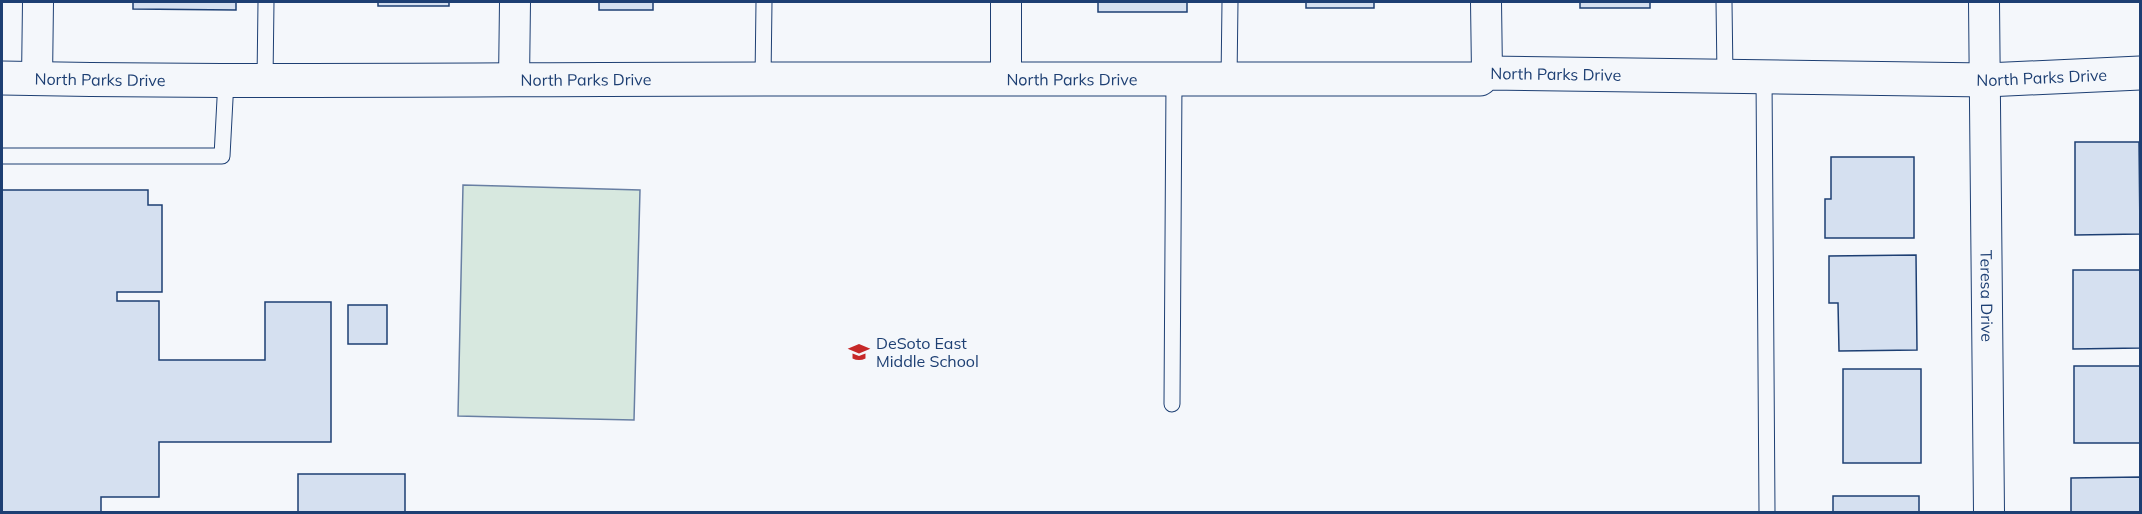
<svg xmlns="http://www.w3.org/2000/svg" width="2142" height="514" font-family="Mulish,sans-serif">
	<rect width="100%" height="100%" fill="#f4f7fb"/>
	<path fill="#d7e8df" stroke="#687fa3" stroke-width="1.5" d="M463 185 640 190 634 420 458 416Z"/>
	<path fill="#d5e0f0" stroke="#1d3f73" stroke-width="1.5" d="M133 2H236V10L133 9Z
		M378 2H449V6H378Z
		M599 2H653V10H599Z
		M1098 2H1187V12H1098Z
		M1306 2H1374V8H1306Z
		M1580 2H1650V8H1580Z
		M2075 142H2139L2140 234 2075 235Z
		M1831 157H1914V238H1825V199H1831Z
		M2 190H148V205H162V292H117V301H159V360H265V302H331V442H159V497H101V512H2Z
		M1916 255 1917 350 1839 351 1838 303H1829V256Z
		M2073 270H2140V348L2073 349Z
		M348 305H387V344H348Z
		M2074 366H2140V443H2074Z
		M1843 369H1921V463H1843Z
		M298 474H405V512H298Z
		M2140 477V512H2071V478Z
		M1833 496H1919V512H1833Z"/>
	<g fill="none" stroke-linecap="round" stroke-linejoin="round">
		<g stroke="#1d3f73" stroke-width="17">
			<path id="service" d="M1724 2 1725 76
				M1764 77 1767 512
				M763 79 764 2
				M265 80 266 2
				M1229 80 1230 2
				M2 156H222L226 80
				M1172 404 1174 81"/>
		</g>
		<g stroke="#1d3f73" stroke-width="32">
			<g id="minor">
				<path d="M1486 2 1487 73"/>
				<path id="s1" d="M1984 2 1989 512"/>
				<path d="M37 79 38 2"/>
				<path d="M1006 80V2"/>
				<path d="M514 81 515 2"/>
			</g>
		</g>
		<g stroke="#1d3f73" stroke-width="35">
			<g id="tertiary">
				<path id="s2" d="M2 78C257 83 512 79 767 79 1004 79 1242 80 1480 79L1487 73 1986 80 2140 73"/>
			</g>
		</g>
		<use href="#service" stroke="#f4f7fb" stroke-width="15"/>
		<use href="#minor" stroke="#f4f7fb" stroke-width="30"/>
		<use href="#tertiary" stroke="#f4f7fb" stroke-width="33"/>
	</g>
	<defs>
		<g id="school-bare" transform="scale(1.62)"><path d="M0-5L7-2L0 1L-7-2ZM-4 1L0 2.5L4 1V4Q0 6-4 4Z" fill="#c62828" stroke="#f4f7fb" stroke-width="2.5" paint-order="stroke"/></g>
	</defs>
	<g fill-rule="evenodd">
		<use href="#school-bare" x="859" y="352"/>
	</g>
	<g text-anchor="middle" stroke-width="4.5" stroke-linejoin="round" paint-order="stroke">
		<g font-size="16" fill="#1d3f73" stroke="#f4f7fb">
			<text dy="6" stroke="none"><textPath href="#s2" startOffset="1556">North Parks Drive</textPath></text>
			<text dy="6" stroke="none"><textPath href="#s2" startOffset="2042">North Parks Drive</textPath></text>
			<text dy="6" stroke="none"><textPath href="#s2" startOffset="98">North Parks Drive</textPath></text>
			<text dy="6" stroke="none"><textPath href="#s2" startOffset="1070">North Parks Drive</textPath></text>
			<text dy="6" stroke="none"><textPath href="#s2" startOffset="584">North Parks Drive</textPath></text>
			<text dy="6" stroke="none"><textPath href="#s1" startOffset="294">Teresa Drive</textPath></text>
		</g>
		<g font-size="16" fill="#1d3f73" stroke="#f4f7fb" text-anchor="start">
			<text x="876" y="349">DeSoto East<tspan x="876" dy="18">Middle School</tspan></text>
		</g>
	</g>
	<rect width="2142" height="514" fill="none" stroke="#1d3f73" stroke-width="6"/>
</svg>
